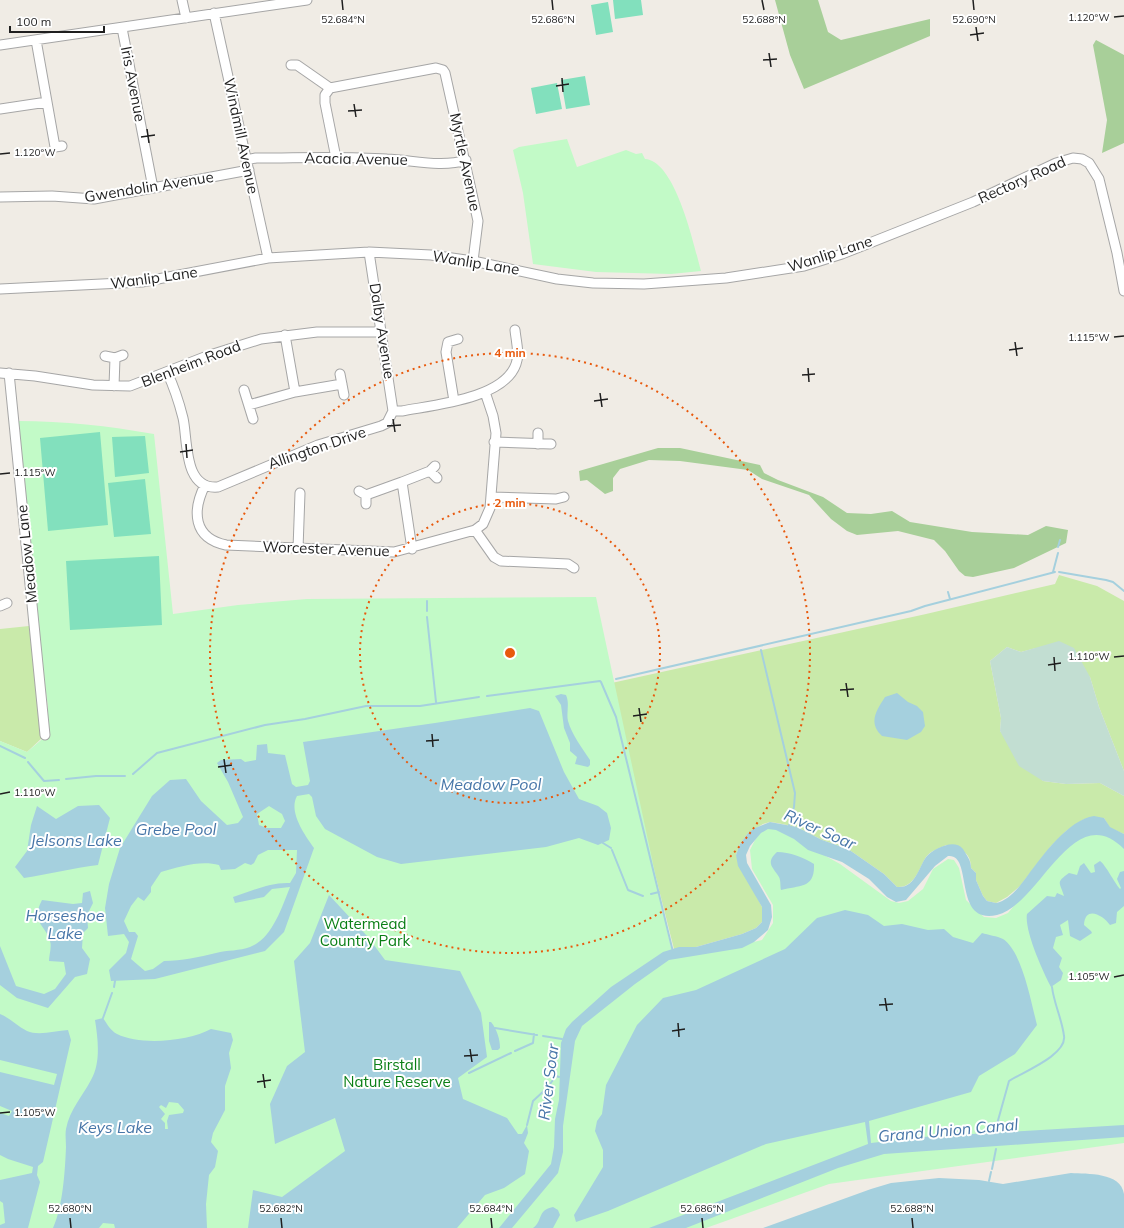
<svg xmlns="http://www.w3.org/2000/svg" width="1124" height="1228" font-family="Mulish,sans-serif">
	<rect width="100%" height="100%" fill="#f0ece5"/>
	<path fill="#c9eaaa" d="M1059 575 1097 586 1124 601V771L1099 707 1090 677 1036 648 1021 652 1007 647 990 661 1001 718 1000 731 1043 781 1066 784 1100 783 1124 796V834L1110 828 1104 818 1084 819 1066 831 1051 846 1020 886 1007 897 996 903 987 901 983 896 976 880V873L971 868C971 851 960 849 946 845 940 848 930 851 926 857 919 868 915 888 897 887L884 874 848 849 822 840 797 827 777 823 770 822 763 824 748 833 740 844 736 855 762 907V922L756 928 742 934 696 947 674 949 607 684 926 614 1055 584Z
		M29 626 43 737 27 752 0 741V629Z"/>
	<path fill="#a8cf99" d="M775 0H818L828 32 841 40 930 19V36L804 89 790 55Z
		M1096 40 1124 55V143L1102 153 1107 120 1093 45Z
		M658 448H680L760 465 764 473 778 480 823 497 847 513 871 514 892 511 910 522 972 532 1028 535 1046 526 1068 530 1066 543 1014 568 973 577 965 576 959 571 945 551 934 540 898 531 857 535 847 531 831 519 809 495 762 479 748 470 680 461 649 460 620 469 613 478V491L605 494 587 480 580 481 579 471Z"/>
	<path fill="#c2ded2" d="M1059 641 1074 648 1090 677 1099 707 1124 771V796L1100 783 1066 784 1043 781 1019 766 1000 731 1001 718 990 661 1007 647 1021 652Z"/>
	<path fill="#c2fac7" d="M567 139 577 167 626 150 636 154 642 153 645 159C676 161 694 246 701 271L671 274 596 272 533 264 523 193 513 150 519 147Z
		M18 421C64 421 108 426 154 434L173 614 238 605 307 599 596 597 673 957 720 950 762 940 773 923V905L752 869 750 850 756 838 765 828 774 827 840 864 891 901 899 903 908 901 923 889 933 869 948 859 954 860 959 868 966 900 984 917 996 918 1008 913 1051 861 1087 831 1096 830 1124 843V1143L829 1184 706 1228H0V741L27 752 47 735 48 707 37 626Z"/>
	<path fill="#82e0bd" d="M613 0H641L643 15 615 19Z
		M608 2 613 32 596 35 591 5Z
		M585 76 590 105 566 109 561 80Z
		M557 83 562 109 536 114 531 88Z
		M100 432 108 525 48 531 40 438Z
		M145 436 149 473 115 477 112 437Z
		M145 479 151 534 114 537 108 483Z
		M159 556 162 625 70 630 66 561Z"/>
	<path fill="#a5d0de" fill-rule="evenodd" d="M897 693 908 702 917 706 923 712 925 726 921 732 907 740 882 736C868 723 876 711 885 697Z
		M561 694 566 695C570 704 566 712 568 721 572 735 582 748 590 760V765L588 767 575 764 577 757 570 751V743L564 728 561 705 555 696Z
		M530 708 539 711 564 772 579 799 598 806 607 813 611 828 609 840 598 845 579 838 546 847 401 864 377 857 325 829 316 816 312 797 309 794 297 796C288 812 305 835 314 848L284 932 265 951 155 979 111 981 109 970 126 953 129 942 124 934 108 936 105 908 109 884 120 848 152 796 170 780 186 779 201 801 227 825 238 823 243 817 228 782 217 763 221 760 241 759 245 762 256 760 257 745 267 744 268 753 285 755 292 784 296 787 308 785 310 781 303 742 435 723ZM269 806 282 814 285 821 281 828H267L259 825 257 814ZM268 850H297L296 873 290 883C270 882 252 891 233 897L235 903 264 897 272 889 290 887C282 907 272 939 250 947 240 951 227 950 216 953 199 957 182 961 164 961L153 969 145 971 131 959 138 936 135 932H129L124 921 131 906 138 897 144 901 151 892V887L161 872C179 867 200 860 219 865L221 870 235 869 245 863 251 865 254 863 258 855Z
		M99 805 110 818 98 865C73 868 49 874 24 878L15 867 27 851 31 825 37 806 56 819 78 806Z
		M1094 816 1104 818 1110 827 1124 834V849C1073 797 1040 905 997 915 952 925 974 853 948 856L935 866 906 900 896 902 887 897 869 879 842 862 808 850 794 839 776 830 768 829 761 833 750 846 746 855 747 863 771 905 772 917 768 930 754 942 742 948 669 960 635 984 582 1026 575 1041 563 1126V1152L558 1173 512 1228H499L551 1164 554 1147 555 1119 559 1100 561 1043 566 1029 572 1022 611 987 663 952 679 947H696L742 934 756 928 762 922V907L738 866 736 855 740 844 748 833 755 828 770 822 797 827 822 840 848 849 884 874 897 887C916 889 919 865 927 856 934 849 954 838 963 849 967 856 971 860 971 868L976 873V880L983 896 987 901 996 903C1010 900 1020 886 1028 875 1043 855 1068 820 1094 816Z
		M777 852C790 852 803 857 814 864 815 889 800 885 781 890 780 886 781 881 779 877 773 867 765 863 777 852Z
		M1100 861C1105 864 1114 882 1120 889L1121 888 1117 879 1120 872 1124 871V906L1117 912 1116 923 1110 925C1103 915 1085 905 1084 925L1091 931 1092 933 1080 941 1070 936 1068 920 1060 925 1063 935 1056 937 1053 948 1062 958 1059 967 1063 973 1061 980 1051 987C1043 972 1024 930 1027 914L1047 896 1055 897 1057 893 1064 896C1060 882 1055 883 1069 873L1077 875 1080 866 1084 863 1091 873 1095 872 1094 865Z
		M90 891 93 903 87 915 88 928 83 933 82 948 90 959 87 974 75 977 48 1008 17 998 0 985V946L16 986 44 994 55 989 66 974 64 962 49 961C49 955 52 947 50 941 46 925 30 923 42 900L73 904 82 903 83 893Z
		M329 895 368 937 385 960 460 971 481 1013 487 1057 458 1078 463 1099 507 1118 518 1134H522L527 1125 528 1133 524 1143 529 1151 525 1174 504 1188 485 1195 457 1228H248L253 1190 282 1197 345 1151 335 1118 275 1144 270 1104 287 1066 305 1052 294 961 310 943Z
		M845 910 868 915 884 926 902 924 928 930 944 929 953 937 973 943 982 933C988 935 997 936 1003 939 1022 951 1031 1002 1037 1025L1015 1054 979 1076 971 1092 869 1121 871 1143 923 1137 1124 1125V1137L884 1154 838 1168 686 1228H649L868 1144 865 1122 766 1144 608 1211 576 1222 574 1215 603 1167V1150L595 1131 597 1121 602 1114 606 1085 637 1025 663 998 696 990 785 949 817 918Z
		M0 1014C10 1018 17 1026 27 1031 38 1036 55 1031 68 1030L71 1040 43 1162 38 1166 37 1175 40 1182 28 1228H0V1225L5 1223 3 1203 0 1201V1180L32 1173 33 1167 8 1159 0 1155V1113L9 1116 12 1111 0 1106V1072L54 1085 57 1074 0 1060Z
		M103 1018C107 1024 111 1031 117 1034 141 1046 189 1041 211 1029L231 1033 233 1040 229 1053 231 1068 225 1086V1110L213 1133 211 1142 218 1151 215 1167 209 1175 206 1204 207 1228H115L114 1224 103 1223 99 1228H53C63 1206 65 1171 66 1147 66 1141 65 1135 66 1129 70 1109 82 1097 91 1080 101 1063 98 1039 95 1020ZM169 1102 178 1103 184 1110 183 1113 169 1115 167 1121 168 1129H165V1123L161 1119 165 1114 159 1107 161 1105 166 1108Z
		M489 1022H491C497 1029 500 1040 500 1048L498 1050H492L489 1041Z
		M1071 1173C1087 1174 1121 1172 1124 1194 1124 1205 1124 1217 1124 1228H763L871 1189 891 1183 939 1178 979 1180 1003 1184Z
		M553 1207 558 1210 560 1215 553 1228H533C543 1221 537 1210 553 1207Z"/>
	<g fill="none" stroke-linecap="round" stroke-linejoin="round">
		<path stroke="#a5d0de" stroke-width="2" d="M1058 547 1060 540
			M1053 572 1058 553
			M1059 572 1106 580 1113 582 1124 591
			M948 592 950 599
			M427 601V611
			M427 617 436 702
			M761 650 795 793 794 807 789 826
			M616 679 911 611 925 606 1055 572
			M487 696 600 681 601 682 616 717 673 952
			M0 746 25 758
			M28 762 44 781 59 780
			M133 774 157 753 265 725 305 719 366 706H420L479 697
			M66 779 96 776H125
			M603 843 611 848
			M612 850 628 890 643 896
			M651 894 659 892
			M114 987 115 981
			M103 1018 112 993
			M495 1028 537 1035
			M543 1036 562 1039
			M515 1051 533 1043 534 1034
			M469 1073 511 1053
			M550 1084 556 1076 559 1077
			M997 1124 1009 1081C1023 1072 1067 1055 1064 1036 1062 1019 1054 1004 1052 987
			M527 1125 533 1101 546 1089
			M992 1169 996 1149
			M989 1181 991 1172"/>
		<g stroke="#a6a6a6" stroke-width="11">
			<path id="minor" d="M182 0 186 18
				M214 13 268 258
				M122 28 153 188
				M36 40 55 147 62 146
				M0 45 307 0
				M291 65H297L330 88
				M0 109 47 102
				M336 158 325 103V95L330 88 436 68 443 70 445 73 478 221 473 261
				M246 160 256 158C299 158 343 156 387 159 412 160 442 168 466 160
				M0 197 52 196 94 199 249 170
				M369 252 393 411
				M0 289 142 282 268 258 369 252 431 255 473 261 557 279 593 283 644 284 726 278 804 266 842 254 973 202 1056 163 1073 158 1082 159 1089 163 1099 179 1117 253 1124 291
				M285 335 295 392 342 384
				M105 356 115 358
				M167 372C174 387 179 402 183 418 188 440 183 490 218 487L318 445 381 426 387 423 393 411H402C433 405 504 399 516 364 520 354 516 341 515 330
				M0 373 35 376 93 385 130 386 207 356 261 339 317 332H382
				M9 373 45 735
				M340 374 344 395
				M114 386 115 358 123 355
				M244 390 253 419
				M454 401 446 352 448 342 458 339
				M249 405 295 392
				M494 442 551 444
				M538 444V433
				M430 471 437 478
				M205 485C192 511 193 538 226 545L394 552 475 530 483 524 490 508 496 433 493 416 485 392
				M359 491 366 495V504
				M366 495 402 482
				M491 497 556 499 564 497
				M475 530 494 557 501 561 568 564 574 568
				M298 549 300 493
				M412 549 402 482 430 471 435 466
				M0 606 7 603"/>
		</g>
		<use href="#minor" stroke="#fff" stroke-width="9"/>
	</g>
	<path fill="none" stroke="#1f1f1f" stroke-width="1.5" d="M342 0 343 10M552 0 553 10M762 0 764 10M973 0 974 10M1114 17 1124 16M976 27 978 41M970 35 984 33M769 53 771 67M763 60 777 59M562 78 563 92M556 86 569 84M354 104 356 117M348 111 362 110M147 129 149 143M141 137 155 135M0 154 10 153M1114 337 1124 336M1015 342 1017 356M1009 350 1023 348M808 368 809 382M802 375 815 374M600 393 602 407M594 401 608 399M393 419 395 432M387 426 401 425M186 444 187 458M180 452 193 450M0 474 10 473M1054 657 1055 671M1114 657 1124 656M1048 665 1061 663M846 683 848 697M840 690 854 689M639 708 641 722M633 716 647 714M432 734 433 747M426 741 439 740M224 759 226 773M218 767 232 765M0 794 10 792M1114 977 1124 975M885 998 887 1011M879 1005 893 1004M678 1023 679 1037M672 1031 685 1029M470 1049 472 1062M464 1056 478 1055M263 1074 265 1088M257 1082 271 1080M0 1113 10 1112M70 1218 71 1228M281 1218 282 1228M491 1218 492 1228M702 1218 703 1228M912 1218 913 1228"/>
	<g fill="none" stroke="#e8590c" stroke-width="2" stroke-dasharray="2 4">
		<circle cx="510" cy="653" r="150"/>
		<circle cx="510" cy="653" r="300"/>
	</g>
	<g text-anchor="middle" stroke-width="4" stroke-linejoin="round" paint-order="stroke">
		<g font-size="15" fill="#1f1f1f" stroke="#fff">
			<text transform="translate(133 84) rotate(79)" y="5">Iris Avenue</text>
			<text transform="translate(241 136) rotate(78)" y="5">Windmill Avenue</text>
			<text transform="translate(356 159) rotate(1)" y="5">Acacia Avenue</text>
			<text transform="translate(465 162) rotate(78)" y="5">Myrtle Avenue</text>
			<text transform="translate(1022 180) rotate(-24)" y="5">Rectory Road</text>
			<text transform="translate(149 187) rotate(-9)" y="5">Gwendolin Avenue</text>
			<text transform="translate(830 254) rotate(-18)" y="5">Wanlip Lane</text>
			<text transform="translate(476 263) rotate(9)" y="5">Wanlip Lane</text>
			<text transform="translate(154 278) rotate(-8)" y="5">Wanlip Lane</text>
			<text transform="translate(382 331) rotate(81)" y="5">Dalby Avenue</text>
			<text transform="translate(191 364) rotate(-21)" y="5">Blenheim Road</text>
			<text transform="translate(317 448) rotate(-19)" y="5">Allington Drive</text>
			<text transform="translate(326 549) rotate(2)" y="5">Worcester Avenue</text>
			<text transform="translate(27 554) rotate(-96)" y="5">Meadow Lane</text>
		</g>
		<g font-size="15" fill="#0a7f16" stroke="#fff">
			<text x="365" y="929">Watermead<tspan x="365" dy="17">Country Park</tspan></text>
			<text x="397" y="1070">Birstall<tspan x="397" dy="17">Nature Reserve</tspan></text>
		</g>
		<g font-size="16" font-style="italic" fill="#4776a8" stroke="#fff">
			<text x="491" y="790">Meadow Pool</text>
			<text x="176" y="835">Grebe Pool</text>
			<text transform="translate(820 829) rotate(24)" y="6">River Soar</text>
			<text x="76" y="846">Jelsons Lake</text>
			<text x="65" y="921">Horseshoe<tspan x="65" dy="18">Lake</tspan></text>
			<text transform="translate(548 1082) rotate(-83)" y="6">River Soar</text>
			<text x="115" y="1133">Keys Lake</text>
			<text transform="translate(948 1130) rotate(-5)" y="6">Grand Union Canal</text>
		</g>
	</g>
	<g font-size="10" text-anchor="middle" fill="#1f1f1f" stroke="#fff" stroke-width="4" stroke-linejoin="round" paint-order="stroke">
		<text x="1089" y="21">1.120°W</text>
		<text x="343" y="23">52.684°N</text>
		<text x="553" y="23">52.686°N</text>
		<text x="764" y="23">52.688°N</text>
		<text x="974" y="23">52.690°N</text>
		<text x="35" y="156">1.120°W</text>
		<text x="1089" y="341">1.115°W</text>
		<text x="35" y="476">1.115°W</text>
		<text x="1089" y="660">1.110°W</text>
		<text x="35" y="796">1.110°W</text>
		<text x="1089" y="980">1.105°W</text>
		<text x="35" y="1116">1.105°W</text>
		<text x="70" y="1212">52.680°N</text>
		<text x="281" y="1212">52.682°N</text>
		<text x="491" y="1212">52.684°N</text>
		<text x="702" y="1212">52.686°N</text>
		<text x="912" y="1212">52.688°N</text>
	</g>
	<circle cx="510" cy="653" r="6" fill="#e8590c" stroke="#fff" stroke-width="2"/>
	<g font-size="12" text-anchor="middle" font-weight="bold" fill="#e8590c" stroke="#fff" stroke-width="4" stroke-linejoin="round" paint-order="stroke">
		<text x="510" y="357">4 min</text>
		<text x="510" y="507">2 min</text>
	</g>
	<path d="M10 26v6h94v-6" fill="none" stroke="#1f1f1f" stroke-width="2"/>
	<text x="16" y="26" font-size="12" fill="#1f1f1f" stroke="#ffffff" stroke-width="3" paint-order="stroke">100 m</text>
</svg>
